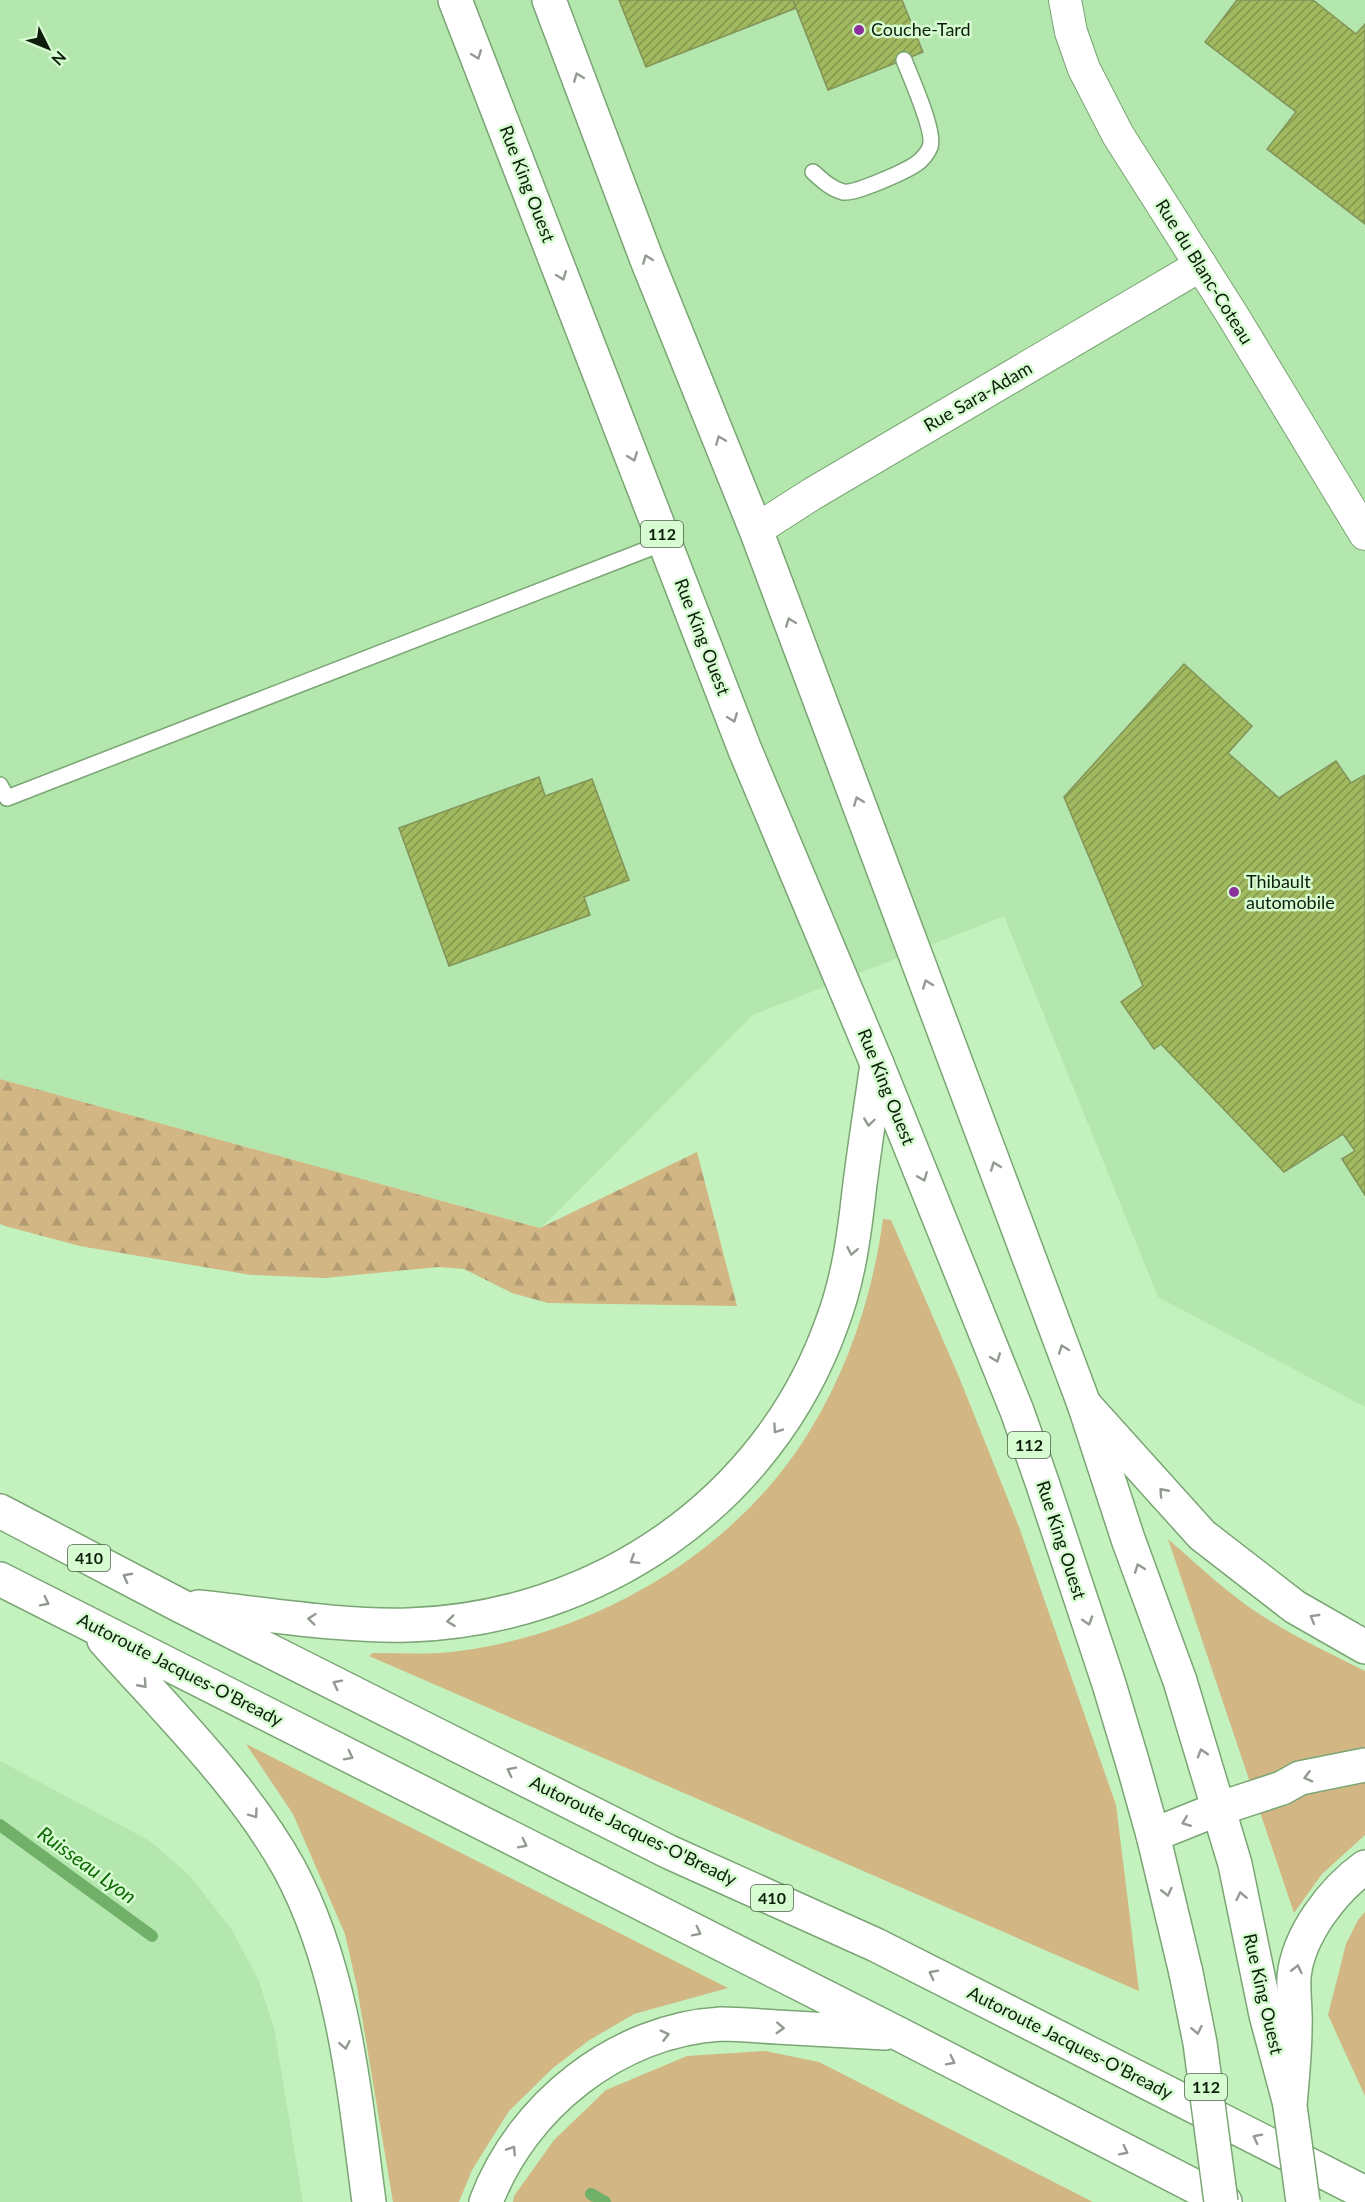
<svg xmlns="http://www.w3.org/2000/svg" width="1365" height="2202" font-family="Lato,sans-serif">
	<defs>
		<pattern id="forest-firs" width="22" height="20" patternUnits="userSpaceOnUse" patternTransform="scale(1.5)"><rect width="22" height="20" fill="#d2b684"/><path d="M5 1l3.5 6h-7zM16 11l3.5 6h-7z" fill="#b39c71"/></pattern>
		<pattern id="building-hatch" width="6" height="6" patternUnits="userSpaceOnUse" patternTransform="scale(1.5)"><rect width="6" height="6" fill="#a1b95f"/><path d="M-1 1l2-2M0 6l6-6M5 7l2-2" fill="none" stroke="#82964d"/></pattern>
	</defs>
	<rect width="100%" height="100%" fill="#c4f2be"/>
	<path fill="#b3e7ad" d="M0 0H1365V1407L1158 1297 1004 916 753 1015 541 1228 0 1079Z
		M0 1761 150 1841 190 1876 232 1930 259 1981 274 2027 303 2202H0Z"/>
	<path fill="#d2b684" d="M883 1219 891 1220 959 1377 1019 1527 1116 1805 1139 1991 369 1656 373 1653C402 1653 431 1655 459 1651 597 1633 736 1552 809 1432 849 1367 873 1294 883 1219Z
		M1168 1539C1199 1566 1229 1595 1264 1617 1296 1638 1331 1654 1365 1671V1835L1322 1874 1294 1913Z
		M246 1744 728 1988 634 2014 588 2041 553 2068 509 2111 472 2170 459 2202H393L357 1987 345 1934 293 1814Z
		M1365 1912V2096L1328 2015 1346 1944 1358 1920Z
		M765 2051 819 2062 1093 2202H513L514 2196 554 2140 606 2090 687 2056Z"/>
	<path fill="url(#forest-firs)" d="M0 1079 540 1228 697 1152 737 1306 548 1303 512 1293 464 1269 438 1267 325 1278 251 1275 80 1246 5 1226 0 1224Z"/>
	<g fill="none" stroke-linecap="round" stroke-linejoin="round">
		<path stroke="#70b069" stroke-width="12" d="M0 1825 152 1936
			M591 2194 605 2202"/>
	</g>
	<path fill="url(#building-hatch)" stroke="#839459" stroke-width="1.5" d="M619 0H793L796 8 646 67Z
		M793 0H902L923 52 828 90Z
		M1237 0H1313L1356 34 1365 24V224L1267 149 1296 112 1205 42Z
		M1184 664 1252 726 1228 753 1279 798 1336 761 1351 783 1365 775V1195L1342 1159 1355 1151 1343 1134 1284 1172 1161 1044 1154 1049 1121 1002 1143 986 1064 797Z
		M539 777 545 796 592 779 629 880 584 897 590 915 449 966 399 828Z"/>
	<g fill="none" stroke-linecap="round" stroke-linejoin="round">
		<g stroke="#7aa574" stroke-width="18">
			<path id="lane" d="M813 172C822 180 831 189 843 192 855 194 904 172 916 164 921 161 928 153 930 147 936 133 910 76 904 60
				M0 785 7 798 666 542"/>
		</g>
		<g stroke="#7aa574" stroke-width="34">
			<path id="street" d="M1065 0 1071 32 1084 69 1118 135 1233 316 1365 534
				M756 530 812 494 1201 265"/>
		</g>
		<g stroke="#7aa574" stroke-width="36">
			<path id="primary" d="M455 0 745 750 877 1064 1017 1411 1042 1482 1109 1684 1133 1764 1153 1835 1186 1973
				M549 0 647 260 756 530 1084 1404 1128 1539 1180 1681 1235 1864 1266 2015 1289 2101"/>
		</g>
		<g stroke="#7aa574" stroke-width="36">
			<path id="highway" d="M1084 1404 1202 1535 1295 1607 1365 1647
				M0 1511 179 1605 669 1852 876 1945 1365 2193
				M0 1579 899 2034 1225 2202
				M198 1607C266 1614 341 1627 409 1625 597 1619 768 1503 832 1323 848 1281 854 1237 859 1192 864 1150 871 1107 877 1064
				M104 1640C167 1711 243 1785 289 1868 344 1970 354 2090 369 2202
				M1153 1835 1218 1809 1282 1788 1300 1778 1365 1765
				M1290 2106C1292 2080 1295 2054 1295 2028 1296 2011 1293 1993 1294 1977 1298 1935 1333 1890 1365 1867
				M486 2202C522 2106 617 2030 721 2024 739 2024 758 2026 776 2027 812 2029 849 2031 885 2033"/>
		</g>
		<use href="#lane" stroke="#fff" stroke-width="15"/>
		<use href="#street" stroke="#fff" stroke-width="32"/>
		<use href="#primary" stroke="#fff" stroke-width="33"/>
		<use href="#highway" stroke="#fff" stroke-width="33"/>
		<g stroke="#7aa574" stroke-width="36" stroke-linecap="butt">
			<path id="primary-bridge" d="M1186 1973 1200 2043 1221 2202
				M1290 2106 1303 2202"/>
		</g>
		<use href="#primary-bridge" stroke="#fff" stroke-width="33"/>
	</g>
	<defs><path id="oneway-chevron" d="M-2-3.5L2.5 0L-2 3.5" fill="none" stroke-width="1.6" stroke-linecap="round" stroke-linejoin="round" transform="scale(1.5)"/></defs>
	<g stroke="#929a91">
		<use href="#oneway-chevron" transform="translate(477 55) rotate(69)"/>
		<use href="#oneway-chevron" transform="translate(578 77) rotate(-111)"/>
		<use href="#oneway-chevron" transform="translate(647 259) rotate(-111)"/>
		<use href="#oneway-chevron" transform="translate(562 276) rotate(69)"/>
		<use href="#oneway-chevron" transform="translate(720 440) rotate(-112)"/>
		<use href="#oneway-chevron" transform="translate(633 457) rotate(69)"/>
		<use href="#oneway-chevron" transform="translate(790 622) rotate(-111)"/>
		<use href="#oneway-chevron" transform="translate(733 718) rotate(69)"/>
		<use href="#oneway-chevron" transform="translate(858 801) rotate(-111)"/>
		<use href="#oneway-chevron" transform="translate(927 984) rotate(-110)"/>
		<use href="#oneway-chevron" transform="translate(869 1122) rotate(98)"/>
		<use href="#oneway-chevron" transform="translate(995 1166) rotate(-110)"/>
		<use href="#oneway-chevron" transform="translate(923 1177) rotate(68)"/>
		<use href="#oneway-chevron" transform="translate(852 1251) rotate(101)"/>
		<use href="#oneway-chevron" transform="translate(1063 1349) rotate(-110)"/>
		<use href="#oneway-chevron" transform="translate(996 1358) rotate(69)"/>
		<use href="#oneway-chevron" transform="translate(777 1429) rotate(125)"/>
		<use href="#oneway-chevron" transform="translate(1163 1492) rotate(-132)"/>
		<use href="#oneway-chevron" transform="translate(634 1560) rotate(148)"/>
		<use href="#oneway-chevron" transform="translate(1139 1568) rotate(-110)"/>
		<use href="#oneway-chevron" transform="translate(127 1577) rotate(-152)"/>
		<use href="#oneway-chevron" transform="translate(45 1602) rotate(27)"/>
		<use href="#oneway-chevron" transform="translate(1314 1618) rotate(-150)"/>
		<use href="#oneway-chevron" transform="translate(312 1619) rotate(-174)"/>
		<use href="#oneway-chevron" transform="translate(451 1621) rotate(173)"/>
		<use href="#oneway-chevron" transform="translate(1088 1621) rotate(72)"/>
		<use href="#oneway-chevron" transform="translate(143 1684) rotate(48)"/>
		<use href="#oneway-chevron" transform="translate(337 1684) rotate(-153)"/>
		<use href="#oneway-chevron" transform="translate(1202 1753) rotate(-107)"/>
		<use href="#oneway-chevron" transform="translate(349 1756) rotate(27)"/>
		<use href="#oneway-chevron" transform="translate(511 1771) rotate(-153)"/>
		<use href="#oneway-chevron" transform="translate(1308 1777) rotate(166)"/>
		<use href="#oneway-chevron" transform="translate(254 1814) rotate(54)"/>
		<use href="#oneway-chevron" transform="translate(1186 1822) rotate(158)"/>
		<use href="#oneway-chevron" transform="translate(523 1844) rotate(27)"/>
		<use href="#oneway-chevron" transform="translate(1167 1892) rotate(77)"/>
		<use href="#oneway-chevron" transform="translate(1241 1896) rotate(-102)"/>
		<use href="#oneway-chevron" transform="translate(697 1932) rotate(27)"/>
		<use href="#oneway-chevron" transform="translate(1297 1969) rotate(-77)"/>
		<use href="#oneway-chevron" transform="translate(933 1974) rotate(-153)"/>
		<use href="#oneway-chevron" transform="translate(780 2028) rotate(3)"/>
		<use href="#oneway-chevron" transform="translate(1197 2030) rotate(78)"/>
		<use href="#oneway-chevron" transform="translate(665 2035) rotate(-15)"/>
		<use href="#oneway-chevron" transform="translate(345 2045) rotate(79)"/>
		<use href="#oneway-chevron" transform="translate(951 2061) rotate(27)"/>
		<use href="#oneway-chevron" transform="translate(1257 2138) rotate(-153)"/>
		<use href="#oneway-chevron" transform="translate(512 2150) rotate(-57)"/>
		<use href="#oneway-chevron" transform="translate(1124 2151) rotate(27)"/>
	</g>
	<g fill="#8b2f9a" stroke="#d7fcd2" stroke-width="2">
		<circle cx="859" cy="30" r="6"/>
		<circle cx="1234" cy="892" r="6"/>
	</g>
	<g text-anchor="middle" stroke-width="5" stroke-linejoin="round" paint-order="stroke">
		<g fill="#d7fcd2" stroke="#4a6147" stroke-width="1.5">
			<rect x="641" y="521" width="42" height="26" rx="4.5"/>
			<rect x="1008" y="1432" width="42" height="26" rx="4.5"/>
			<rect x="68" y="1545" width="42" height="26" rx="4.5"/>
			<rect x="751" y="1885" width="42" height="26" rx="4.5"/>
			<rect x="1185" y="2074" width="42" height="26" rx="4.5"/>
		</g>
		<g font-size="16" font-weight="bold" fill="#0d1e0b">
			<text x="662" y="540">112</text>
			<text x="1029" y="1451">112</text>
			<text x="89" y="1564">410</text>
			<text x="772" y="1904">410</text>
			<text x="1206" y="2093">112</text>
		</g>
		<g font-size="18" fill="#0d1e0b" stroke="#d7fcd2" text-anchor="start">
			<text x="871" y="36">Couche-Tard</text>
			<text x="1246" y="888">Thibault<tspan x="1246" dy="21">automobile</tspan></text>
		</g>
		<g font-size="18" fill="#0d1e0b" stroke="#d7fcd2">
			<text transform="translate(527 184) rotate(69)" y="6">Rue King Ouest</text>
			<text transform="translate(1204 272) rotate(58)" y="6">Rue du Blanc-Coteau</text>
			<text transform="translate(978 397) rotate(-30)" y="6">Rue Sara-Adam</text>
			<text transform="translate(702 637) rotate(69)" y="6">Rue King Ouest</text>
			<text transform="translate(886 1087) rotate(68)" y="6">Rue King Ouest</text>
			<text transform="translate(1061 1540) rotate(72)" y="6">Rue King Ouest</text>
			<text transform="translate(180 1670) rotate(27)" y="6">Autoroute Jacques-O'Bready</text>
			<text transform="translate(633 1831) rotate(26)" y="6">Autoroute Jacques-O'Bready</text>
			<text transform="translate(1263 1994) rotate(77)" y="6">Rue King Ouest</text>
			<text transform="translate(1070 2043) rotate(27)" y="6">Autoroute Jacques-O'Bready</text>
		</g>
		<g font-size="20" font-style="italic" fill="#0c6801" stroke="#d7fcd2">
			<text transform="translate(87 1865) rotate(36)" y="7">Ruisseau Lyon</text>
		</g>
	</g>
	<g transform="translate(48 48) rotate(133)" stroke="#d7fcd2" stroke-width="4.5" paint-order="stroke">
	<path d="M0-4.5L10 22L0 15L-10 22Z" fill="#0d1e0b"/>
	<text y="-9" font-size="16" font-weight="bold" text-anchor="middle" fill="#0d1e0b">N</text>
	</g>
</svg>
